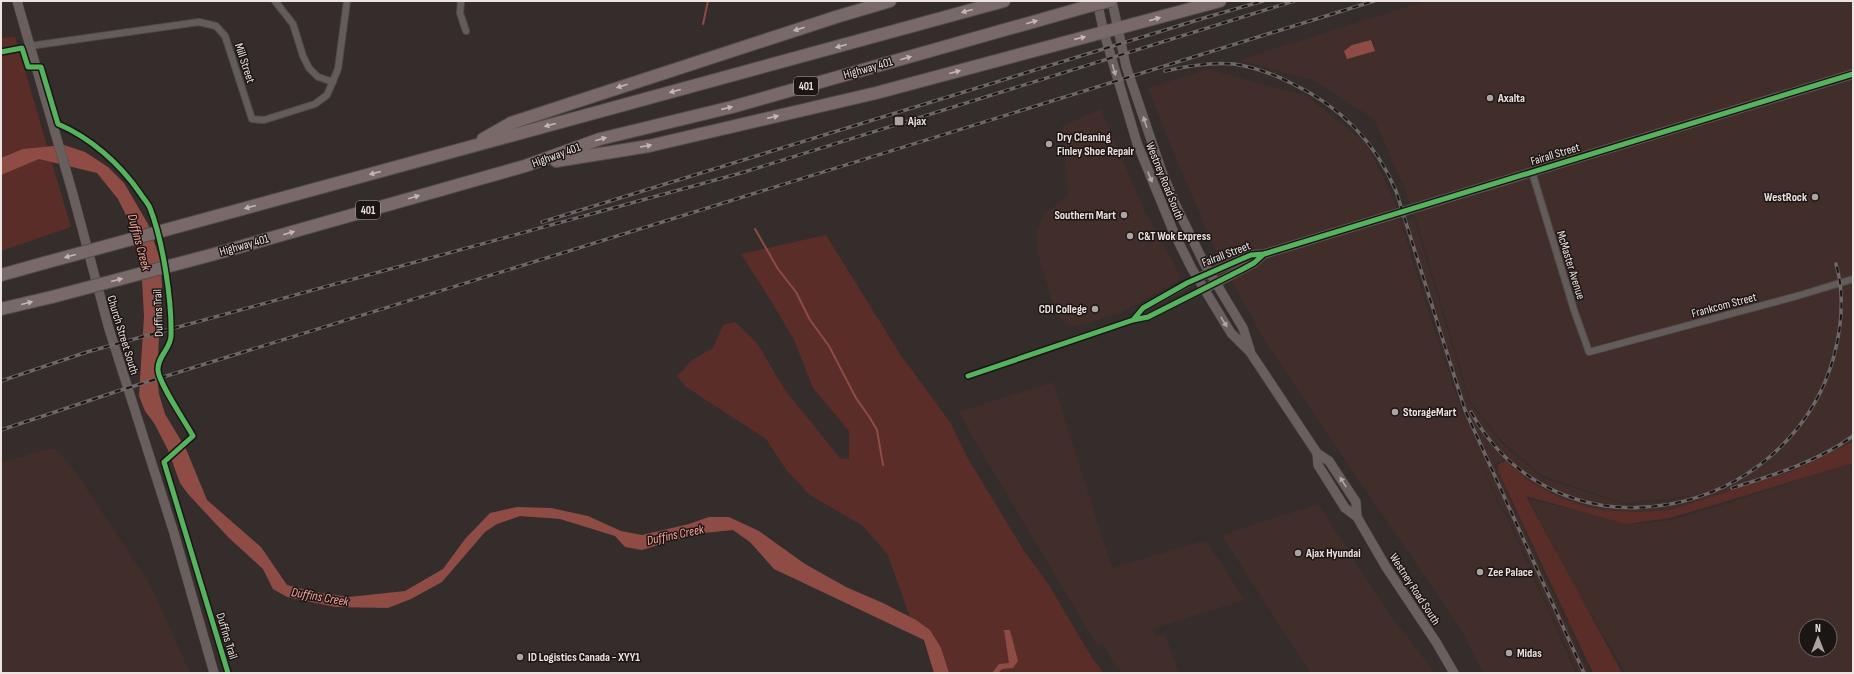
<svg xmlns="http://www.w3.org/2000/svg" width="1854" height="674" font-family="'Sofia Sans Condensed',sans-serif">
	<rect width="100%" height="100%" fill="#352d2c"/>
	<path fill="#412d2a" fill-rule="evenodd" d="M1426 1H1853V673H1626L1581 598 1529 499 1635 524 1671 520 1732 502 1828 470 1820 461 1682 508 1644 514 1605 512 1577 506 1549 495 1508 467 1503 460 1494 464 1589 673H1578L1507 514 1499 503 1481 463 1498 504 1506 516 1576 673H1483L1463 633 1264 340 1212 243 1166 134 1148 88 1208 69 1307 96 1367 144 1394 200 1433 327 1470 434 1402 222 1414 219 1469 401 1504 446 1543 478 1627 505 1673 501 1690 496 1624 503 1543 476 1502 441 1470 401 1418 225 1405 189 1374 119 1315 81 1238 60ZM1806 626H1830V650H1806Z
		M1101 109 1144 210 1181 277 1177 282 1120 313 1083 325H1072L1062 321 1055 311 1038 255 1036 235 1043 215 1068 196 1062 126Z
		M1053 382 1112 568 1206 540 1245 600 1152 629 1157 637 1165 634 1179 673H1122L1114 664 1102 644 1097 645 958 412Z
		M53 448 56 449 74 470 151 586 190 673H1V462Z
		M1318 504 1391 616 1435 673H1311L1221 535Z"/>
	<path fill="#5a2d28" d="M15 37 71 227 1 251V38Z
		M826 235 900 354 950 422 967 457 1024 551 1049 585 1092 658 1104 673H948L930 630 910 617 888 555 863 526 810 495 787 471 766 439 686 387 677 376 692 360 713 348 723 325 735 322 757 343 785 390 840 458 849 459V431L813 388 794 340 773 304 741 254Z
		M1853 442V463L1670 518 1626 524 1526 496 1622 673H1593L1499 473 1497 465 1506 461 1529 481 1556 496 1577 504 1601 510 1637 512 1671 510 1795 470Z"/>
	<path fill="#8e4c45" d="M1371 40 1375 51 1347 59 1344 51 1352 45Z
		M64 145 85 152 108 167 124 183 148 224 160 259 162 286 157 373 159 394 165 414 186 449 207 500 261 547 287 585 314 592 349 597 405 591 443 569 465 539 490 513 517 507 551 508 588 516 621 531 642 535 689 524 709 517H729L759 531 805 564 846 587 883 603 916 620 930 630 941 648 949 673H934L924 640 774 569 750 542 733 530 694 534 642 550 625 547 615 536 560 519 520 516 497 524 485 532 442 582 411 599 388 608 336 607 287 597 273 589 263 569 229 538 188 494 180 483 168 450 154 423 145 411 139 396 144 316 140 243 118 199 97 173 39 159 1 175V158L23 149Z
		M1004 630H1010L1018 661 1013 668 1002 669 998 673H992L999 664 1009 663Z"/>
	<g fill="none" stroke-linecap="round" stroke-linejoin="round">
		<path stroke="#8e4c45" stroke-width="2" d="M703 24 708 1
			M755 229 778 269 796 292 810 320 829 346 856 398 870 418 877 430 883 465"/>
		<g stroke="#534b4a" stroke-width="8">
			<path id="street" d="M275 1 293 24 303 56 309 68 318 77 333 82
				M461 1 460 13 466 31
				M30 46 199 22 216 26 225 36 252 119 264 120 315 104 327 95 338 69 347 1
				M1532 172 1574 310 1589 352 1797 296 1853 279
				M1133 320 1143 308 1198 278
				M1062 344 1133 320 1148 317 1204 289"/>
		</g>
		<g stroke="#534b4a" stroke-width="10">
			<path id="secondary" d="M17 1 72 191 109 329 174 533 214 673
				M1097 1 1104 33 1137 143 1174 233 1192 269 1231 333 1250 352 1317 453 1329 461 1356 502 1357 517
				M1112 1 1126 66 1162 172 1176 206 1204 263 1243 328 1250 350
				M1198 278 1237 261 1251 255 1264 254 1853 74
				M1210 286 1254 263 1264 254
				M1317 453 1318 465 1345 508 1357 517 1386 567 1436 642 1454 673"/>
		</g>
		<g stroke="#534b4a" stroke-width="14">
			<path id="highway" d="M483 139 511 123 836 17 890 1
				M556 161 649 146 876 93 1220 1
				M202 220 1004 1
				M211 255 525 166 600 139 732 107 1089 6
				M1 275 44 263
				M1 309 52 297"/>
		</g>
		<use href="#street" stroke="#625c5a" stroke-width="6"/>
		<use href="#secondary" stroke="#695f5e" stroke-width="9"/>
		<use href="#highway" stroke="#796968" stroke-width="12"/>
		<g stroke="#6c6867" stroke-width="3.5">
			<path id="rail" d="M1165 71C1187 66 1210 62 1234 64 1254 67 1273 74 1291 83 1340 106 1375 141 1396 191L1465 410 1584 673
				M542 222 1204 18 1263 1
				M1 381 87 352 149 335 741 173 1294 1
				M1471 412C1559 569 1789 520 1834 356 1842 325 1845 295 1836 264
				M1 430 118 391 1374 1
				M1732 488C1774 475 1817 462 1853 436"/>
		</g>
		<use href="#rail" stroke="#1b1514" stroke-width="2" stroke-dasharray="6" stroke-linecap="butt"/>
		<g stroke="#534b4a" stroke-width="14" stroke-linecap="butt">
			<path id="highway-bridge" d="M1089 6 1110 1
				M44 263 202 220
				M52 297 211 255"/>
		</g>
		<use href="#highway-bridge" stroke="#796968" stroke-width="12"/>
		<g stroke="#1b1514" stroke-width="8">
			<path id="cycleway" d="M1 52 22 48 28 67H41L58 124C91 138 120 164 140 193 143 198 148 203 150 208 163 241 172 301 171 336 171 348 157 357 158 370 158 382 186 423 193 436L164 462 228 673
				M1133 320 1143 308 1187 283 1237 261 1251 255 1264 254 1853 74
				M968 376 1133 320 1148 317 1243 269 1254 263 1264 254"/>
		</g>
		<use href="#cycleway" stroke="#56b35d" stroke-width="5"/>
	</g>
	<defs><path id="oneway-solid" d="M-6-.8H1V-3.2L6.5 0L1 3.2V.8H-6Z"/></defs>
	<g fill="#c4b8b7">
		<use href="#oneway-solid" transform="translate(967 11) rotate(165)"/>
		<use href="#oneway-solid" transform="translate(1155 19) rotate(-16)"/>
		<use href="#oneway-solid" transform="translate(1032 22) rotate(-16)"/>
		<use href="#oneway-solid" transform="translate(799 29) rotate(162)"/>
		<use href="#oneway-solid" transform="translate(1080 38) rotate(-13)"/>
		<use href="#oneway-solid" transform="translate(841 46) rotate(165)"/>
		<use href="#oneway-solid" transform="translate(906 58) rotate(-16)"/>
		<use href="#oneway-solid" transform="translate(955 72) rotate(-15)"/>
		<use href="#oneway-solid" transform="translate(622 86) rotate(162)"/>
		<use href="#oneway-solid" transform="translate(675 91) rotate(165)"/>
		<use href="#oneway-solid" transform="translate(727 108) rotate(-14)"/>
		<use href="#oneway-solid" transform="translate(773 117) rotate(-13)"/>
		<use href="#oneway-solid" transform="translate(550 125) rotate(165)"/>
		<use href="#oneway-solid" transform="translate(601 139) rotate(-16)"/>
		<use href="#oneway-solid" transform="translate(646 146) rotate(-10)"/>
		<use href="#oneway-solid" transform="translate(375 173) rotate(165)"/>
		<use href="#oneway-solid" transform="translate(414 197) rotate(-16)"/>
		<use href="#oneway-solid" transform="translate(250 207) rotate(165)"/>
		<use href="#oneway-solid" transform="translate(289 233) rotate(-16)"/>
		<use href="#oneway-solid" transform="translate(70 256) rotate(165)"/>
		<use href="#oneway-solid" transform="translate(117 280) rotate(-15)"/>
		<use href="#oneway-solid" transform="translate(27 303) rotate(-14)"/>
	</g>
	<g fill="#b2a8a6">
		<use href="#oneway-solid" transform="translate(1114 70) rotate(74)"/>
		<use href="#oneway-solid" transform="translate(1145 122) rotate(-108)"/>
		<use href="#oneway-solid" transform="translate(1150 177) rotate(67)"/>
		<use href="#oneway-solid" transform="translate(1224 322) rotate(58)"/>
		<use href="#oneway-solid" transform="translate(1343 482) rotate(-122)"/>
	</g>
	<g fill="#ada3a2" stroke="#1b1514" stroke-width="1.5">
		<circle cx="1490" cy="98" r="4"/>
		<rect x="894" y="116" width="10" height="10" rx="2"/>
		<circle cx="1049" cy="144" r="4"/>
		<circle cx="1815" cy="197" r="4"/>
		<circle cx="1124" cy="215" r="4"/>
		<circle cx="1130" cy="236" r="4"/>
		<circle cx="1095" cy="309" r="4"/>
		<circle cx="1395" cy="412" r="4"/>
		<circle cx="1298" cy="553" r="4"/>
		<circle cx="1480" cy="572" r="4"/>
		<circle cx="1509" cy="653" r="4"/>
		<circle cx="520" cy="657" r="4"/>
	</g>
	<g text-anchor="middle" stroke-width="3" stroke-linejoin="round" paint-order="stroke">
		<g fill="#1b1514" stroke="#aea5a4" stroke-width="1">
			<rect x="794" y="77" width="24" height="18" rx="3"/>
			<rect x="356" y="201" width="24" height="18" rx="3"/>
		</g>
		<g font-size="11" font-weight="bold" fill="#ede3e1">
			<text x="806" y="90">401</text>
			<text x="368" y="214">401</text>
		</g>
		<g font-size="12" fill="#ede3e1" stroke="#1b1514">
			<text transform="translate(245 63) rotate(72)" y="4">Mill Street</text>
			<text transform="translate(868 68) rotate(-16)" y="4">Highway 401</text>
			<text transform="translate(1555 154) rotate(-17)" y="4">Fairall Street</text>
			<text transform="translate(556 155) rotate(-20)" y="4">Highway 401</text>
			<text transform="translate(1165 181) rotate(68)" y="4">Westney Road South</text>
			<text transform="translate(244 245) rotate(-16)" y="4">Highway 401</text>
			<text transform="translate(1226 254) rotate(-21)" y="4">Fairall Street</text>
			<text transform="translate(1571 265) rotate(73)" y="4">McMaster Avenue</text>
			<text transform="translate(1724 305) rotate(-15)" y="4">Frankcom Street</text>
			<text transform="translate(158 313) rotate(-92)" y="4">Duffins Trail</text>
			<text transform="translate(123 335) rotate(73)" y="4">Church Street South</text>
			<text transform="translate(1415 589) rotate(57)" y="4">Westney Road South</text>
			<text transform="translate(227 636) rotate(73)" y="4">Duffins Trail</text>
		</g>
		<g font-size="12" font-weight="bold" fill="#ede3e1" stroke="#1b1514" text-anchor="start">
			<text x="1498" y="102">Axalta</text>
			<text x="908" y="125">Ajax</text>
			<text x="1057" y="141">Dry Cleaning<tspan x="1057" dy="14">Finley Shoe Repair</tspan></text>
			<text x="1807" y="201" text-anchor="end">WestRock</text>
			<text x="1116" y="219" text-anchor="end">Southern Mart</text>
			<text x="1138" y="240">C&amp;T Wok Express</text>
			<text x="1087" y="313" text-anchor="end">CDI College</text>
			<text x="1403" y="416">StorageMart</text>
			<text x="1306" y="557">Ajax Hyundai</text>
			<text x="1488" y="576">Zee Palace</text>
			<text x="1517" y="657">Midas</text>
			<text x="528" y="661">ID Logistics Canada - XYY1</text>
		</g>
		<g font-size="13" font-style="italic" fill="#f9a59a" stroke="#1b1514">
			<text transform="translate(140 242) rotate(75)" y="5">Duffins Creek</text>
			<text transform="translate(675 534) rotate(-12)" y="5">Duffins Creek</text>
			<text transform="translate(320 596) rotate(10)" y="5">Duffins Creek</text>
		</g>
	</g>
	<rect width="1854" height="674" fill="none" stroke="#ede3e1" stroke-width="4"/>
	<g transform="translate(1818 638)"><circle r="19" fill="#1b1514" stroke="#6f6766"/>
	<path d="M0-3L7 15L0 10L-7 15Z" fill="#ada3a2"/>
	<text y="-6" font-size="11" font-weight="bold" text-anchor="middle" fill="#ede3e1">N</text>
	</g>
</svg>
